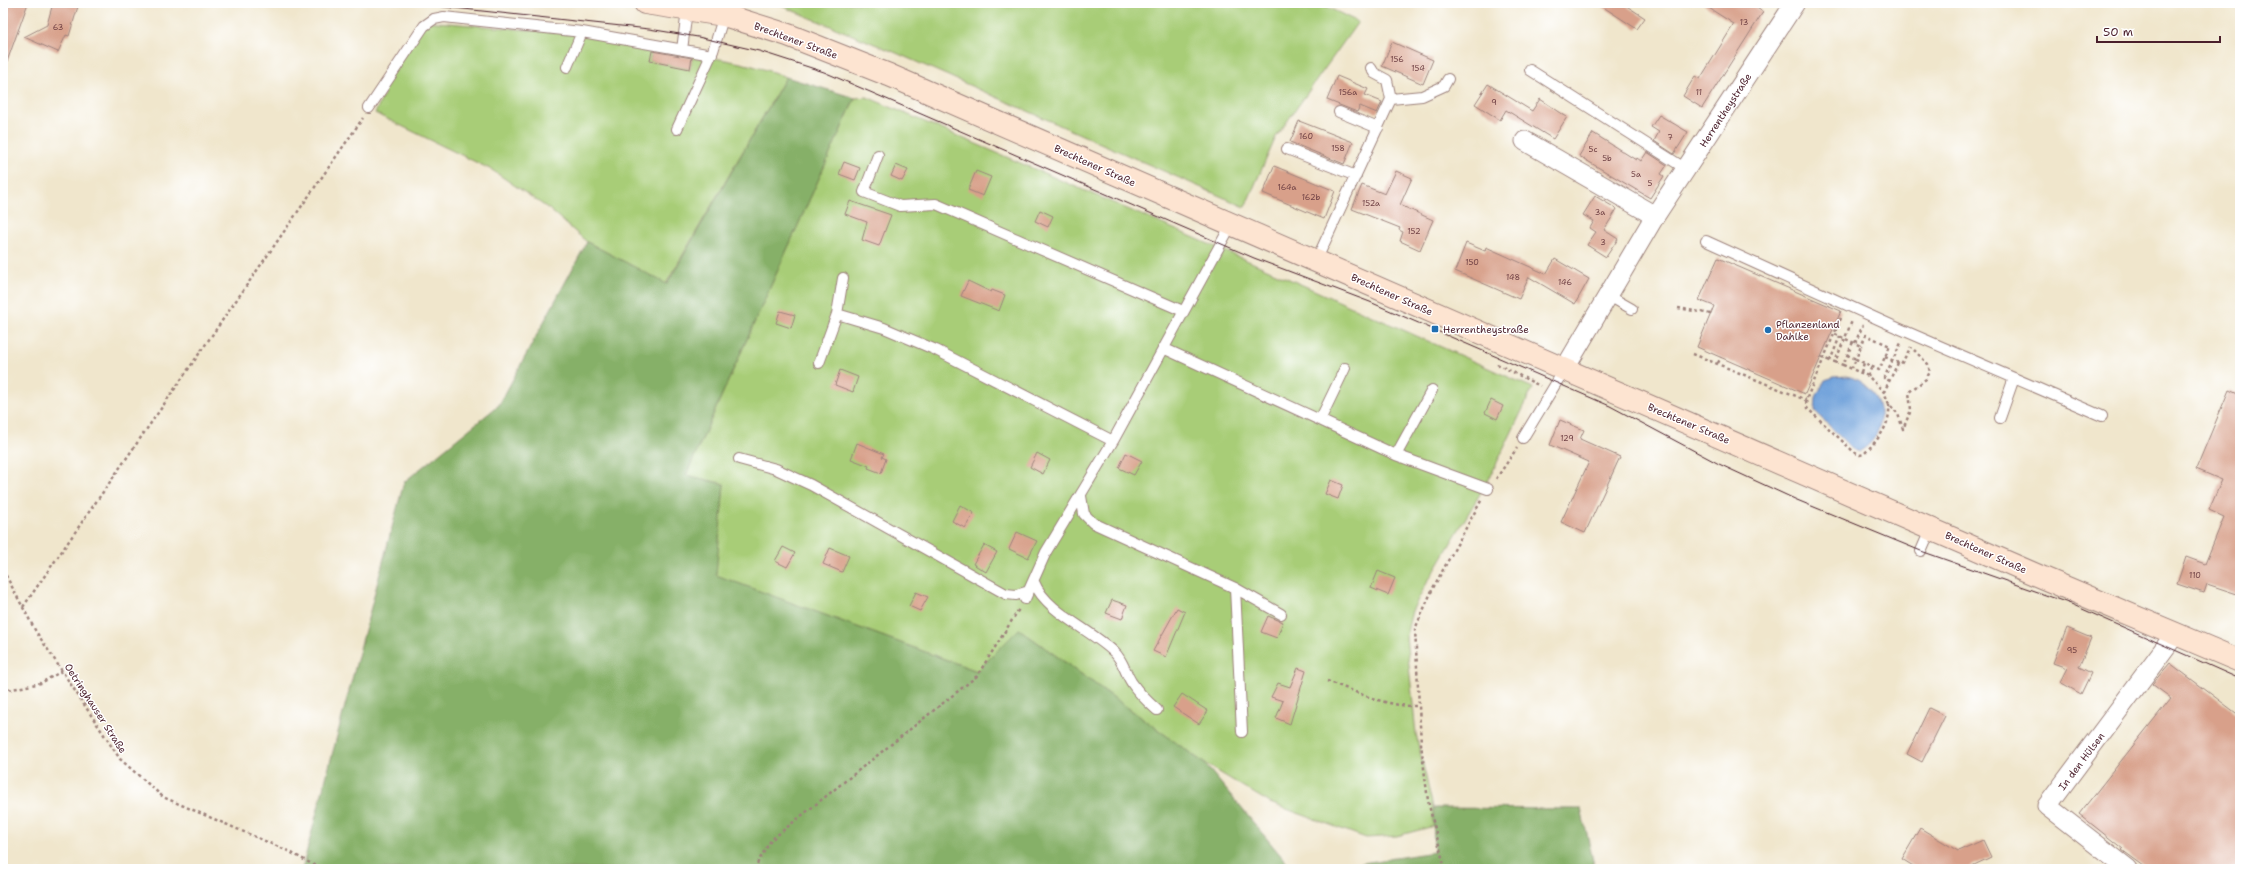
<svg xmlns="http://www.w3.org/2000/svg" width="2243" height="872" font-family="'Shantell Sans',sans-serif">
	<rect width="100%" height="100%" fill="#fff"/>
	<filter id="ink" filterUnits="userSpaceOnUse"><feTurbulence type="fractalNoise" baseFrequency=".025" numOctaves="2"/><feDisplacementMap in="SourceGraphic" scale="8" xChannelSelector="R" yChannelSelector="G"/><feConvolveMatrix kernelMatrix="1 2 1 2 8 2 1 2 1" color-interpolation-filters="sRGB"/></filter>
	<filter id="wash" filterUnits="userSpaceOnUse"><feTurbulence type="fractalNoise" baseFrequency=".012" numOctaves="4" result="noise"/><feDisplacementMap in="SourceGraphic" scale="16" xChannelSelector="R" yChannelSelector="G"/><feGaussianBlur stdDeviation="0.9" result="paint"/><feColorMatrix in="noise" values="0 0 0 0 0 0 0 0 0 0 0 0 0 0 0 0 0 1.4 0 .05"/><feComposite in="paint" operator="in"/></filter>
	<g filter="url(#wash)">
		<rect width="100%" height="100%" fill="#f0e6cc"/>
		<path fill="#a8cd77" stroke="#797651" d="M774 3H1319L1358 22 1276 137 1245 207 894 52Z
			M425 21 587 35 652 48 650 61 690 69 693 55C724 59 757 65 786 77L666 284 587 242 549 209 492 170 375 113 385 92 378 85Z
			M867 97 1260 266 1533 388 1490 477 1424 588 1412 611 1406 636 1416 734 1433 808 1434 826 1397 836 1366 838 1270 803 1204 763 1019 629 977 671 715 575 724 484 686 475 855 98Z"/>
		<path fill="#86b068" stroke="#68684a" d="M786 77 855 98 686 475 724 484 716 575 977 671 1019 629 1204 763 1292 869H302L404 482 499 405 587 242 667 284Z
			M1433 808 1581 809 1595 869H1324L1434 852Z"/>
		<path fill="#70a1da" stroke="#5d6082" d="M1847 376C1882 385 1894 432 1860 451L1852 449 1815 411 1816 397 1825 380 1834 377Z"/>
		<g id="blocks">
			<path fill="#d8a08a" d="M3 3H28L5 67H3Z
				M53 3H79L69 36 66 35 58 52 24 37 47 25Z
				M1597 3H1622L1645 18 1637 29Z
				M1701 3H1749L1763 12 1702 108 1683 96 1695 76 1700 79 1734 24Z
				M1392 42 1433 60 1423 84 1382 66Z
				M652 51 692 58 690 69 650 61Z
				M1337 76 1368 89 1365 95 1382 102 1377 113 1360 106 1357 112 1327 100Z
				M1488 84 1532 111 1540 99 1567 117 1553 139 1506 110 1500 120 1475 104Z
				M1659 115 1688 132 1674 154 1654 141 1659 132 1651 127Z
				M1299 121 1353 142 1344 164 1290 142Z
				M1593 133 1636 160 1637 158 1641 161 1647 152 1667 165 1661 174 1664 176 1650 198 1579 156Z
				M844 162 860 168 855 180 839 174Z
				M896 165 908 170 902 181 891 176Z
				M1274 166 1335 191 1324 219 1263 193Z
				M976 171 991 177 983 196 968 190Z
				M1396 171 1412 178 1400 205 1433 220 1420 250 1400 241 1403 232 1399 230 1400 228 1352 209 1362 185 1385 194Z
				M1595 196 1617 209 1604 230 1618 239 1606 257 1587 245 1596 232 1590 228 1594 221 1583 215Z
				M850 201 891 215 879 246 862 240 867 222 845 214Z
				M1040 210 1053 216 1048 227 1035 221Z
				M1466 243 1485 251 1486 247 1546 274 1555 259 1589 279 1575 304 1529 277 1519 299 1455 271Z
				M1718 258 1841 311 1805 394 1697 347 1714 306 1699 300Z
				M968 281 991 292 992 290 1005 295 999 311 961 296Z
				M780 311 795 315 791 328 776 323Z
				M840 370 858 377 853 392 835 385Z
				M2229 390 2240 395V595L2207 584 2204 593 2177 584 2186 557 2205 564 2224 517 2209 510 2222 480 2196 469Z
				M1491 400 1503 406 1497 419 1485 413Z
				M1560 420 1584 430 1580 439 1620 457 1585 533 1561 522 1589 462 1550 445Z
				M857 443 884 454 882 457 886 459 881 473 868 468 869 466 851 459Z
				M1037 453 1050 460 1043 474 1030 467Z
				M1126 453 1142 461 1134 475 1119 468Z
				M1331 480 1343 485 1338 499 1325 494Z
				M960 505 974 513 965 528 952 521Z
				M1017 532 1037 541 1028 558 1009 549Z
				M984 545 997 552 986 572 973 564Z
				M783 547 795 553 787 567 775 561Z
				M830 548 849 556 842 572 823 564Z
				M1378 571 1395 578 1388 595 1371 588Z
				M916 592 928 597 920 611 909 606Z
				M1112 600 1127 605 1122 619 1106 613Z
				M1177 608 1185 612 1166 657 1153 651Z
				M1268 616 1283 622 1277 638 1261 632Z
				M2067 628 2091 638 2079 667 2091 673 2081 694 2060 682 2067 668 2053 663Z
				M2170 663 2240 716V869H2148L2122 850 2123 849 2079 814 2171 698 2152 684Z
				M1298 668 1306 671 1290 724 1276 718 1283 701 1271 697 1278 683 1290 687Z
				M1182 694 1208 711 1199 724 1173 707Z
				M1929 708 1945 716 1922 762 1907 754Z
				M1920 828 1958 851 1983 840 1991 857 1972 866 1970 869H1918L1902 859Z"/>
		</g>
	</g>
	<g filter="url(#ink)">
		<use href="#blocks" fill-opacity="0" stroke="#9d827c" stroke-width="1"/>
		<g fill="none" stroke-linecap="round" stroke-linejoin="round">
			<g stroke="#9d827c" stroke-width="12">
				<path id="service" d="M682 50 687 10
					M567 67 582 32
					M1371 68 1374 73 1387 80 1391 99
					M1530 70 1686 169
					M369 108 424 26 434 19 444 17 582 32 712 55
					M1339 112 1378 128
					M677 129 713 51 724 15
					M1287 149 1356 176
					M878 155 864 192 900 206 936 204 1183 311
					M1706 241 1891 325 2102 416
					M1316 261 1391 99 1422 96 1444 86 1448 79
					M1609 296 1632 309
					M837 314 843 278
					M1163 348 1396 455 1488 489
					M819 363 837 314 884 328 936 350 1113 441
					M2000 418 2014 378
					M1320 420 1345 368
					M1523 438 1564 370
					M1396 455 1432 390
					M739 459 776 469 811 485 1006 594 1016 595 1029 591
					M1081 496 1084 514 1093 523 1235 588 1281 614
					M1921 551 1931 528
					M1034 582C1046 612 1090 629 1114 652 1123 660 1125 673 1132 683 1139 694 1148 702 1157 710
					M1235 588 1242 732
					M1025 599 1046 552 1113 441 1231 225"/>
			</g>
			<g stroke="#9d827c" stroke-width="21">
				<path id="minor" d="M1525 141 1655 216
					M1564 370 1655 216 1795 3
					M2128 869 2047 806 2176 633"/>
			</g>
			<g stroke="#9d827c" stroke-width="24">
				<path id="secondary" d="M645 3 724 15 788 35 889 75 2041 577 2240 661"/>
			</g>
			<path stroke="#9d827c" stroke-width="2.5" stroke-dasharray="3 3" stroke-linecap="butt" d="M1678 308 1711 314
				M1841 318 1806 400 1807 408 1855 453 1860 455 1864 454C1878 439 1891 426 1889 404
				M1835 334 1861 346 1856 359 1879 370 1890 346 1866 335 1861 346
				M1840 336 1830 361 1835 362 1852 321
				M1855 343 1863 325
				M1693 354 1806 400
				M1847 355 1856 359 1852 368
				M1821 357 1830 361
				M1885 357 1901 364 1911 347
				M1835 362 1843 365 1853 342
				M1718 363 1721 357
				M1898 363 1884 392 1889 404 1898 414 1903 429 1911 410 1909 392 1926 379 1930 372 1928 364 1914 350
				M1497 364 1540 386
				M1843 365 1868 376 1884 392
				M1861 372 1864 363
				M1868 376 1872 366
				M1890 381 1884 378 1901 343
				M1496 479 1517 448
				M3 570 35 630 120 759 163 797 288 851 321 869
				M23 607 363 118
				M1327 681C1357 692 1386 707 1418 706
				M3 691 41 683 62 671
				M754 869 771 840 977 676 1019 609
				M1445 869 1428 801 1421 744 1415 629 1433 588 1482 499"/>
			<use href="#service" stroke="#fff" stroke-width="10"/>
			<use href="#minor" stroke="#fff" stroke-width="19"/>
			<use href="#secondary" stroke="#fde4d1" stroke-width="22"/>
			<path stroke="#4a1f2b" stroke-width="1" d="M408 3 649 29 698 37 759 51 824 72 1254 258 1370 302 1610 406 1719 464 1797 500 1921 551 2071 604 2240 679"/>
		</g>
	</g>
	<g fill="#1f6fb2" stroke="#fff" stroke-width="1.5">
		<rect x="1431" y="325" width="8" height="8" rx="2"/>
		<circle cx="1768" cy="330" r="4"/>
	</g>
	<g text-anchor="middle" stroke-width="3" stroke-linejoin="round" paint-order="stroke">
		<g font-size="8" fill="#6e3f43">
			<text x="1744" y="25">13</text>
			<text x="58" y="30">63</text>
			<text x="1397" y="62">156</text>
			<text x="1418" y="71">154</text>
			<text x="1348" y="95">156a</text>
			<text x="1699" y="95">11</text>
			<text x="1494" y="105">9</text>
			<text x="1306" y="139">160</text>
			<text x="1670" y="140">7</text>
			<text x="1338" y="151">158</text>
			<text x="1593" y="152">5c</text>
			<text x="1607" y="161">5b</text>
			<text x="1636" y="177">5a</text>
			<text x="1650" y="186">5</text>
			<text x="1287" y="190">164a</text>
			<text x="1311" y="200">162b</text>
			<text x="1371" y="206">152a</text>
			<text x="1600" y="215">3a</text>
			<text x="1414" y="234">152</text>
			<text x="1603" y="245">3</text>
			<text x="1472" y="265">150</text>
			<text x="1513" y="280">148</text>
			<text x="1565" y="285">146</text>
			<text x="1567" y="441">129</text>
			<text x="2195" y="578">110</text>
			<text x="2072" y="653">95</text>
		</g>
		<g font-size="10" fill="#4a1f2b" stroke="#fff">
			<text transform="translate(796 40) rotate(20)" y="4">Brechtener Straße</text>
			<text transform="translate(1725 110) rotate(-57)" y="4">Herrentheystraße</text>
			<text transform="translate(1095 165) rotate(24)" y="4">Brechtener Straße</text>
			<text transform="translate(1392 294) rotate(24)" y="4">Brechtener Straße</text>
			<text transform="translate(1689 423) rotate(23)" y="4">Brechtener Straße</text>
			<text transform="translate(1986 552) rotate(24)" y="4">Brechtener Straße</text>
			<text transform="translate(96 708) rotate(57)" y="4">Oetringhauser Straße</text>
			<text transform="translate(2081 761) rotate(-53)" y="4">In den Hülsen</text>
		</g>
		<g font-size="10" fill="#4a1f2b" stroke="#fff" text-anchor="start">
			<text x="1776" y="328">Pflanzenland<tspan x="1776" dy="12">Dahlke</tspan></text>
			<text x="1443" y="333">Herrentheystraße</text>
		</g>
	</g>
	<rect width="2243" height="872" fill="none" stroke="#fff" stroke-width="16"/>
	<path d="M2097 36v6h123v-6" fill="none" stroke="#4a1f2b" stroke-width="2"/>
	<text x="2103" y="36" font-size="12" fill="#4a1f2b" stroke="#ffffff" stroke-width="3" paint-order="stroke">50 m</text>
</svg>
